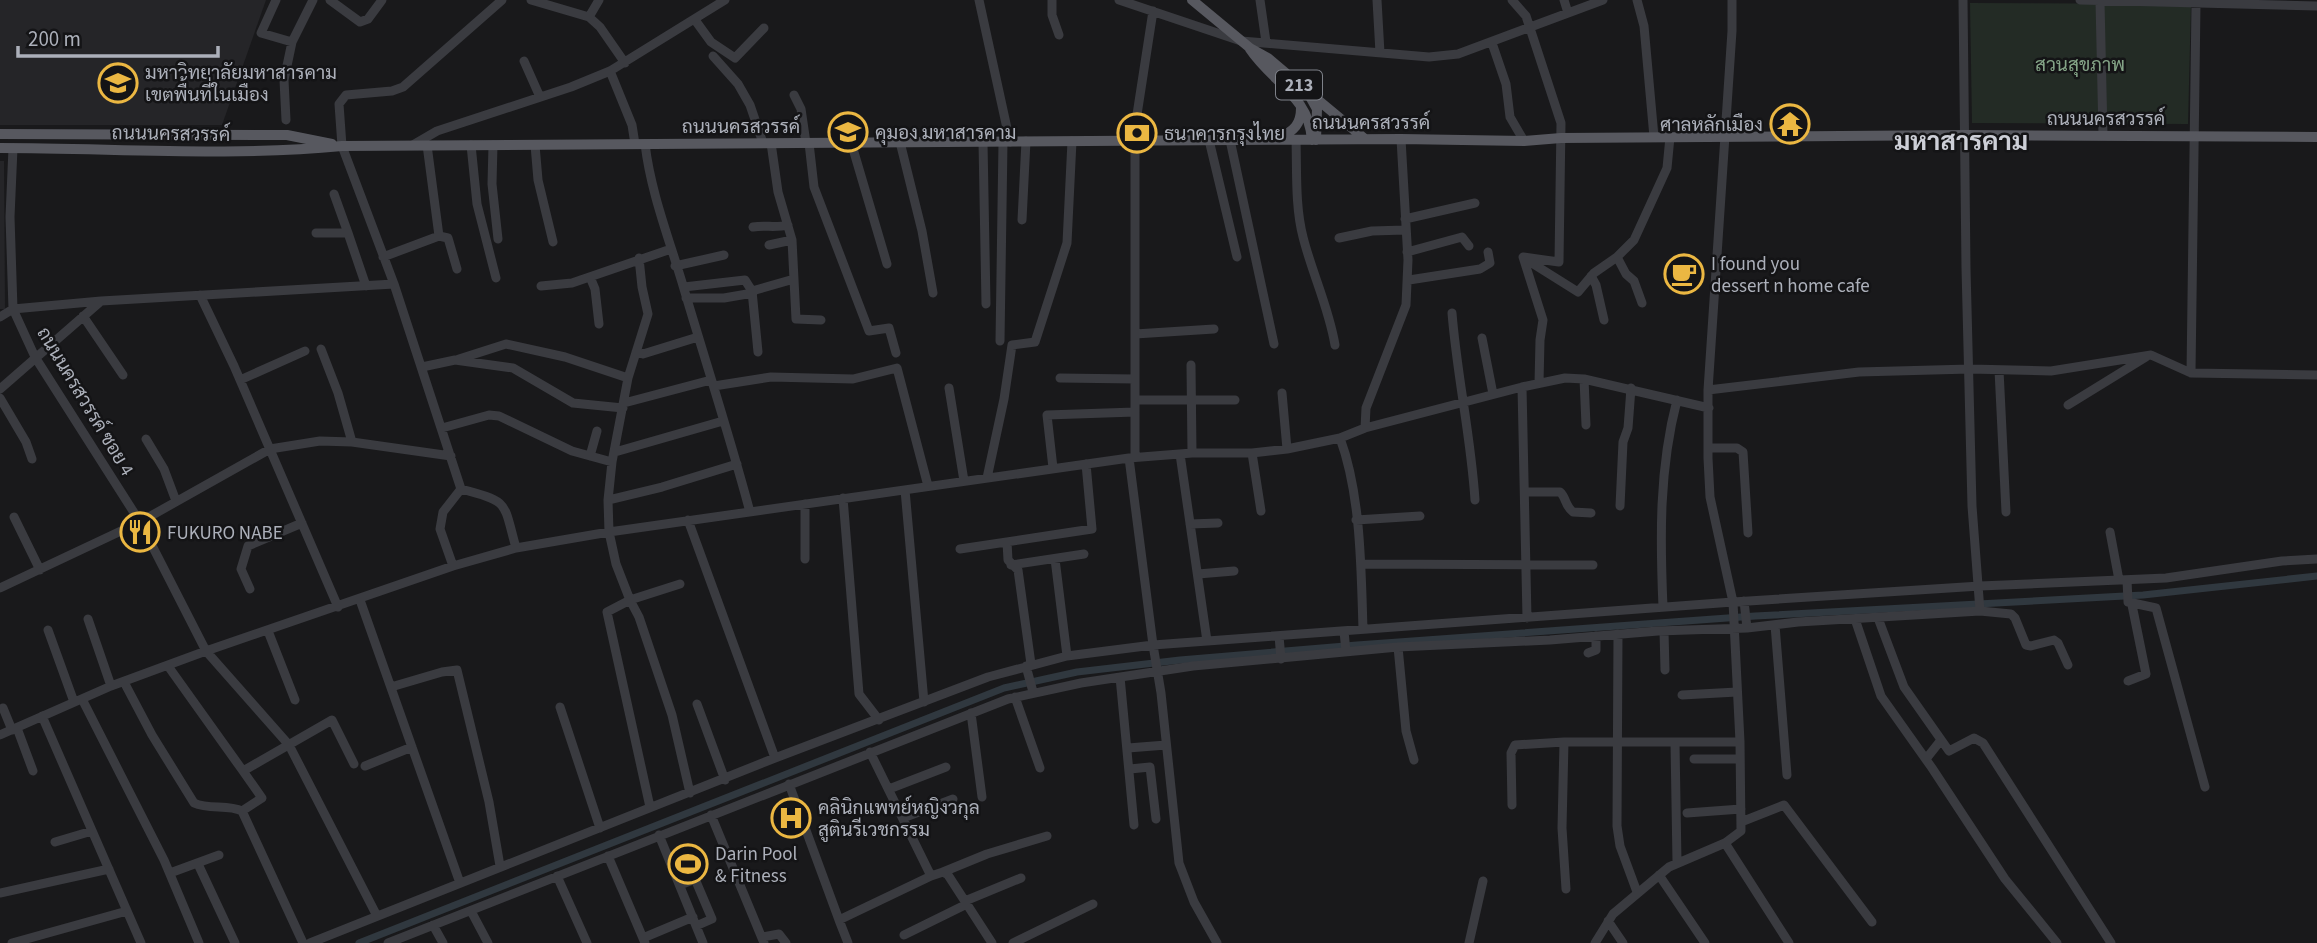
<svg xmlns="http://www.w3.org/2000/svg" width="2317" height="943" font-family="'Source Sans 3',Sarabun,sans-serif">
	<rect width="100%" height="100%" fill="#19191b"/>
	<path fill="#252528" d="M0 0H266L222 125H0Z
		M0 161H4L5 309H0Z"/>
	<path fill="#232b25" d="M1970 3 2191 4 2188 124 1972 123Z"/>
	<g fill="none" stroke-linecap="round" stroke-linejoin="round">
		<path stroke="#30383f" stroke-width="7" d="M359 943 1004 688 1077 672 1180 660 1357 645 1755 616 2143 595 2317 576"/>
		<path stroke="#3a3b40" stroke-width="9" d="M276 0 261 33 292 42
			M330 0 360 22 368 19 382 0
			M531 0 589 17 600 27 625 63
			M979 0 1010 142
			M1052 0V15L1059 35
			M1119 0 1241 41 1429 57 1458 54 1603 0
			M1260 0 1266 42
			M1377 0 1380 53
			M1512 0 1526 16 1561 123 1559 262 1523 257 1543 320 1540 340 1539 383
			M1564 0 1568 13
			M1637 0 1644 26 1654 137
			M1963 0 1966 268 1972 506 1980 611
			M2080 0 2317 6
			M2100 1 2103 135
			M589 17 599 0
			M695 20 711 42 735 58 764 28
			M1492 43 1506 84 1510 117 1524 141
			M713 56 738 84 750 105 763 143
			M524 61 540 97
			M610 71 632 125 635 144
			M794 95 801 109 806 143
			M286 120 284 80 292 42 313 0
			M1209 140 1237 257
			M1230 140 1274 344
			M1296 140C1297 171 1295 206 1303 237 1312 273 1329 308 1335 345
			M851 142 887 264
			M900 142 922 231 933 293
			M983 142 986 304
			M771 143 778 192 792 240 796 319 821 320
			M809 143 814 187 869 331 889 328 896 353
			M645 144C651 194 670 241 684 289 706 363 730 437 750 512
			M413 145 437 131 571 87 610 71 725 0
			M427 145 439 236 448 238 457 269
			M471 145 477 204 496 278
			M493 145 492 184 498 239
			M535 145 538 180 553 242
			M13 148 10 217 13 309 35 357 140 522 206 651 289 745 377 916
			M334 194 348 233
			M1405 219 1475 203
			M1022 220 1026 141
			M753 227C765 225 776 228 788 225
			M316 233H348L366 286
			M1339 238 1372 231 1405 230
			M769 245 792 240
			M1407 252 1462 237 1469 246
			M383 257 439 236
			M1617 257 1626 274 1634 281 1642 303
			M639 258 642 287 648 314 628 378 612 462 608 500 609 532 616 564 630 600 639 617 672 715 690 793
			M1527 260 1578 292 1594 273 1617 257 1634 240 1667 168 1670 137
			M675 266 724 255
			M1591 276 1596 285 1604 320
			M590 277 595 289 599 324
			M1409 280 1480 269 1490 263 1488 252
			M541 286 572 283 671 249
			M684 287 745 280 752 291 794 279
			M752 291 758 352
			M200 295 234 366 338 607
			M686 298H724L753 293
			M1452 313C1457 376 1471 437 1475 500
			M83 316 123 375
			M0 317 13 309 101 301 394 284
			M1135 334 1214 329
			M1482 338 1493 394
			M1000 341 1003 142
			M321 349 338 393 352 442
			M636 352 643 354 698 337
			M459 359 506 344 565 357 628 378
			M1191 365 1192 453
			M422 367 455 360 513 368 573 403 623 408
			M1999 370 2006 512
			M2191 373 2196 4
			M1060 378 1135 379
			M1584 379 1586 425
			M240 380 305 351
			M714 386 771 377 853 379 897 368 928 486
			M1522 387 1527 618
			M949 388 964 481
			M0 389 101 301
			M1708 390 1859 372 1970 369 2051 371 2151 355 2191 373 2317 375
			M1282 393 1287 449
			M0 398 26 442 32 459
			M1136 400H1235
			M624 403 711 380
			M2068 405 2146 357
			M442 428 489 415 499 416 572 451 612 462
			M1365 428 1366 408 1406 305 1408 260 1401 139
			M1340 438C1361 495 1361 568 1363 629
			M146 439 164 469 176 501
			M1709 448H1737L1743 452 1748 533
			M615 452 723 421
			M1252 453 1261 511
			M1180 454 1207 641
			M590 456 597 431
			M1135 457V141L1136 121 1153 11
			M1129 458 1153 645 1161 693 1179 863 1194 902 1217 943
			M1053 468 1047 415 1135 412
			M987 478 1004 399 1012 345 1035 342 1067 243 1072 141
			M461 489 394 284 342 146 339 104 346 95 392 91 403 87 502 0
			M905 490 924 702
			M1525 492H1560C1566 497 1565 506 1573 512L1591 513
			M843 498 859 694 879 720
			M608 500 662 487 737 464
			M805 504V559
			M1620 506 1623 442 1628 428 1631 388
			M14 517 40 570
			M688 520 775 758
			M1356 520 1420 516
			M1190 524 1218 523
			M2110 532 2119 580
			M1007 542 1008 560 1018 570 1031 664
			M960 549 1092 529 1086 464
			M1055 559 1067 656
			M1361 564 1593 565
			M1011 565 1084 554
			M453 566 440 529 443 512 461 489C510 502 503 501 516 548
			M1198 574 1234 571
			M2127 580 2128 602 2156 608 2205 787
			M0 588 140 522 270 449 320 441 352 442 451 456
			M250 589 241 569 248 546 302 523
			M360 600 460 883
			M1744 601 1747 628
			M1663 607C1660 537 1659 469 1677 400
			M1878 618 1904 687 1949 751 1974 738 1983 743 2111 943
			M88 619 111 686
			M1855 619 1881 696 1932 768 2005 879 2057 943
			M1775 625 1787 775
			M48 630 74 702
			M268 631 295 700
			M1344 631 1346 652
			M1664 631 1665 670
			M1618 634 1617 826 1620 846 1637 892
			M1279 636 1281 659
			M1398 647 1406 731 1414 760
			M1588 653 1596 650V636
			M168 666 243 771 332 720 354 764
			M1026 666 1033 692
			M1120 677 1134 825
			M2128 681 2146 674 2132 605
			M124 682 152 735 194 803C209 810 228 804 242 811
			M391 687 442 672 457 670 489 802 500 866
			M1682 695 1737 692
			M1015 697 1040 768
			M82 699 164 860 199 943
			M697 704 725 780
			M560 707 600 828
			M3 708 12 730
			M971 713 982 797
			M42 716 141 943
			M17 728 33 771
			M0 735 111 686 206 651 453 566 516 548 609 532 1129 458 1192 453H1252L1287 449 1340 438 1365 428 1522 387 1565 378 1584 379 1709 408
			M1675 743 1677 862
			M1128 748 1166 745
			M870 752 931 876
			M1694 759H1740
			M1926 759 1941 740
			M365 766 412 747
			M1130 769 1150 767 1156 819
			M243 771 262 798 242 811 303 943
			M789 784 839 920
			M889 789 946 767
			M1512 805 1511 753 1515 745 1564 742
			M650 807 607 612 630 600 680 584
			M1687 813 1741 809
			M711 815 764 943
			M903 818 953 799
			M1741 822 1784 805 1872 922
			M659 835 703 943
			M55 842 92 831
			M1725 843 1789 943
			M608 856 645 943
			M198 864 235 943
			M943 872 987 854 1047 836
			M170 873 219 855
			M1659 875 1705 943
			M557 876 587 943
			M680 885 695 879 712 919 696 926
			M1566 889 1562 828 1564 742H1740
			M0 893 109 869
			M965 901 1021 878
			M471 911 488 943
			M1608 921 1623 943
			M433 925 443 943
			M904 935 967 904
			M762 937 779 934 786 943
			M643 938 693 917
			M12 943 127 911
			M310 943 775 758 988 677 1067 656 1153 645 1733 602 1980 586 2166 578 2282 561 2317 559
			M388 943 1008 699 1081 683 1193 666 1398 647 1550 640 1658 631 1747 628 1798 622 1980 611 2011 614 2015 618 2026 645 2031 646 2054 640 2058 643 2068 665
			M848 943 839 920 931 876 943 872 948 875 992 943
			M1013 943 1093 904
			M1469 943 1483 881
			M1595 943 1613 914 1669 867 1725 843 1741 831 1740 742 1733 602 1710 497 1708 458V390L1732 31V0"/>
		<path stroke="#57585f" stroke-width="10" d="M1192 0 1250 48 1268 58 1307 91 1317 109 1316 140
			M1250 49C1272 82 1309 96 1312 140
			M1312 95 1365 139
			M0 134 287 135 332 144
			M1280 137C1294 131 1301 124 1301 108
			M0 148C114 148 228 157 342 146L1401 139 1524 141 1561 138 1966 135 2317 137"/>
	</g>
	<defs>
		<g id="university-ring" transform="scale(2.0125)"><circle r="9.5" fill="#141416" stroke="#ebb742" stroke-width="1.5"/><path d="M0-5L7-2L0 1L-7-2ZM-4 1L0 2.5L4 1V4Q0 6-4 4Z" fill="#ebb742"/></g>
		<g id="temple-ring" transform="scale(2.0125)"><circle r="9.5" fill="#141416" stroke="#ebb742" stroke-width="1.5"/><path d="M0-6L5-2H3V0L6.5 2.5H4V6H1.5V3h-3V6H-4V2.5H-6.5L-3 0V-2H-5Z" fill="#ebb742"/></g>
		<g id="school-ring" transform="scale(2.0125)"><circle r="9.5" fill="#141416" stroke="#ebb742" stroke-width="1.5"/><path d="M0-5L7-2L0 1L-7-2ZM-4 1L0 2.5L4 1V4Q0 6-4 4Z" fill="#ebb742"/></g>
		<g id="bank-ring" transform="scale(2.0125)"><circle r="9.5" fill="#141416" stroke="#ebb742" stroke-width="1.5"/><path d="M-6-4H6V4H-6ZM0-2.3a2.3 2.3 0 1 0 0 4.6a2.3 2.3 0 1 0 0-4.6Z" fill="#ebb742"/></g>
		<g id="cafe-ring" transform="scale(2.0125)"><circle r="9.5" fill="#141416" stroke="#ebb742" stroke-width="1.5"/><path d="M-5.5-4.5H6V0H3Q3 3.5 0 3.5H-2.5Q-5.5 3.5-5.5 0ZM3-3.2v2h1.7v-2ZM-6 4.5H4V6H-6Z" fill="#ebb742"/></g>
		<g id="restaurant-ring" transform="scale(2.0125)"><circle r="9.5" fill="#141416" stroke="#ebb742" stroke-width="1.5"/><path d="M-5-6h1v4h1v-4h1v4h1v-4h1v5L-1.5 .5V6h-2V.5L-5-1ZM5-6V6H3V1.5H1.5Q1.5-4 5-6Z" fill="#ebb742"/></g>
		<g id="hospital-ring" transform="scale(2.0125)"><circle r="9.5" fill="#141416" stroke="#ebb742" stroke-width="1.5"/><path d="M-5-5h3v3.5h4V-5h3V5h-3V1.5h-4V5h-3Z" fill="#ebb742"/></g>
		<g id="stadium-ring" transform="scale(2.0125)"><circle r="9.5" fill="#141416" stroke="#ebb742" stroke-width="1.5"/><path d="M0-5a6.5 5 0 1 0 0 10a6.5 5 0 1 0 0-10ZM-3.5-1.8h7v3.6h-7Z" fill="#ebb742"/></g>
	</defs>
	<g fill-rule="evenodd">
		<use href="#university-ring" x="118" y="83"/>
		<use href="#temple-ring" x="1790" y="124"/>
		<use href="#school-ring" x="848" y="132"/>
		<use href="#bank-ring" x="1137" y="133"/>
		<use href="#cafe-ring" x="1684" y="274"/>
		<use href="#restaurant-ring" x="140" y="532"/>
		<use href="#hospital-ring" x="791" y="818"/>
		<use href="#stadium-ring" x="688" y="864"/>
	</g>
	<g text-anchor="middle" stroke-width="5" stroke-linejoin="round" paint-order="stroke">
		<rect fill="#141416" stroke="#7e8189" stroke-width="2" x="1276" y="70.5" width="46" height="29" rx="5"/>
		<g font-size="18" font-weight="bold" fill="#acb0ba">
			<text x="1299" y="91">213</text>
		</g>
		<g font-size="19" fill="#84a487" stroke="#141416">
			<text x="2080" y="71">สวนสุขภาพ</text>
		</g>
		<g font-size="19" fill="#acb0ba" stroke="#141416" text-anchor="start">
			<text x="145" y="79">มหาวิทยาลัยมหาสารคาม<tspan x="145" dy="22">เขตพื้นที่ในเมือง</tspan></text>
			<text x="1763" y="131" text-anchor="end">ศาลหลักเมือง</text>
			<text x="875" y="139">คุมอง มหาสารคาม</text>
			<text x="1164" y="140">ธนาคารกรุงไทย</text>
			<text x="1711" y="270">I found you<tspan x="1711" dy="22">dessert n home cafe</tspan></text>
			<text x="167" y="539">FUKURO NABE</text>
			<text x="818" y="814">คลินิกแพทย์หญิงวกุล<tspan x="818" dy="22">สูตินรีเวชกรรม</tspan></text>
			<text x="715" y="860">Darin Pool<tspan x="715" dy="22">&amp; Fitness</tspan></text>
		</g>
		<g font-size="19" fill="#acb0ba" stroke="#141416">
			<text x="2106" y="125">ถนนนครสวรรค์</text>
			<text x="1371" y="129">ถนนนครสวรรค์</text>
			<text x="741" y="133">ถนนนครสวรรค์</text>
			<text transform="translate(171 133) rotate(1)" y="7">ถนนนครสวรรค์</text>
			<text transform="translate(86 401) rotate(59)" y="7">ถนนนครสวรรค์ ซอย 4</text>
		</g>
		<g font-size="26" font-weight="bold" fill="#cdcfd7" stroke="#141416">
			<text x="1961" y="150">มหาสารคาม</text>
		</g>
	</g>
	<path d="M18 46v10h200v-10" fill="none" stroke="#acb0ba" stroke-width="3.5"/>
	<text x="28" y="46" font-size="21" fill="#acb0ba" stroke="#141416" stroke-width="5" paint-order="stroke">200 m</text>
</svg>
